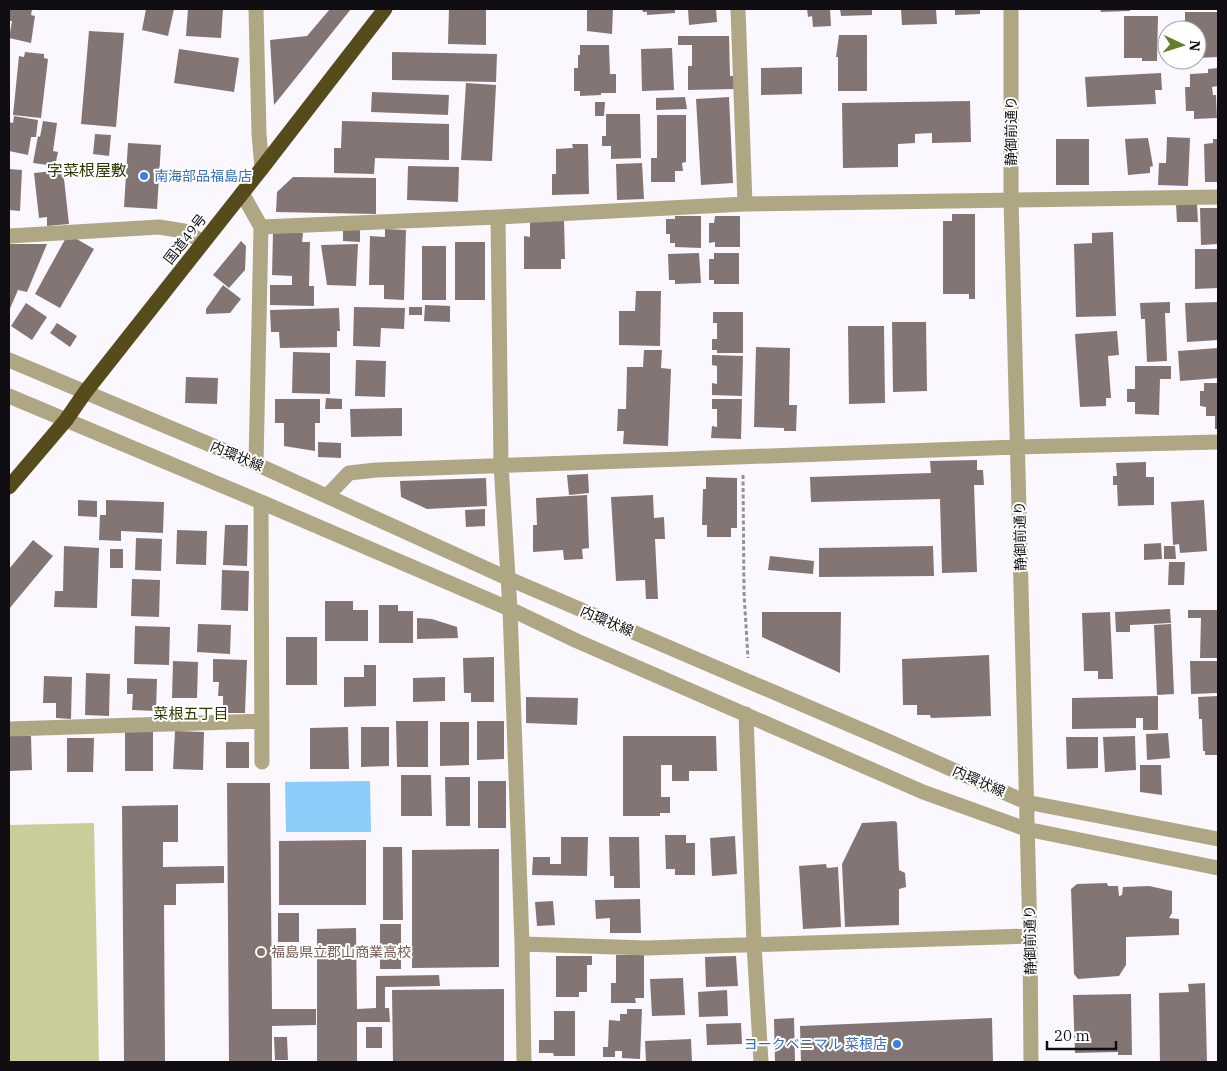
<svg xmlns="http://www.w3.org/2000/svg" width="1227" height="1071" font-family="'IBM Plex Serif','Noto Sans JP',serif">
	<rect width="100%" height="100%" fill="#fbf7ff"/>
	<path fill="#cacd99" d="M94 823 99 1062H9V825Z"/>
	<path fill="#8cccf9" d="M370 781 371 832H286L285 782Z"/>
	<path fill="#837574" d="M9 9H32L31 15 35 16 31 43 9 38 12 21H9Z
		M146 9H174L168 36 142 30Z
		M188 9H223L221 38 186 36Z
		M330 9H351L274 105 270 40 307 36Z
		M449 9H486V45L448 44Z
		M587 9H613L612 34 587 31Z
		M642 9H675V13L647 15V12H643Z
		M688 9H716L717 22 689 25Z
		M807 9H830L831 26 813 27 812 16 808 17Z
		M840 9H872V15L841 16Z
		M901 9H936L937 24 902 25Z
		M955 9H980V14L955 15Z
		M1100 9H1130V11L1101 12Z
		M1185 12H1218V57L1197 58V30H1185Z
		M1124 16H1158L1157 61H1142V58H1124Z
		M89 31 124 33 116 127 81 124Z
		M839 35H867V91H838V57H836Z
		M678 36H729L730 76H735V89L688 90V66H692V45H678Z
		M580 45H609L610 74H616V93H601V95L580 96V91H574V68H578V55H580Z
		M672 48 674 90 642 91 641 49Z
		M179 49 239 58 234 92 174 83Z
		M25 52 44 54V58L48 59 41 118 13 115 19 56 24 57Z
		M392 52 497 54 496 82 392 80Z
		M802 67V94L761 95V68Z
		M1218 68V86L1212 87 1213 95H1216L1217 118 1194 119V111H1186L1185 87H1190V74L1208 73V69Z
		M1161 73 1162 90H1155L1156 104 1087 107 1085 77Z
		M466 83 496 85 492 161 461 160Z
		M372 92 449 95 448 115 371 112Z
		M685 97 687 109 656 110V98Z
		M729 97 733 183 701 185 696 99Z
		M970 101 971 142 932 143V133L915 134V143L898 144V167L843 168 842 103Z
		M595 102H605L604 116H595Z
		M606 114H640L641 158 611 159V146H602V136H606Z
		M657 115H686V162L682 163 683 171H675V182H651V158H657Z
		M14 116 38 120 36 137H31L28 155 9 151V122L13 123Z
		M43 121 57 123 53 151 58 152 55 166 33 163 38 136 40 137Z
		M342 121 449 124V160L375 158 374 174 334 173V148H341Z
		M95 134 111 135 109 156 93 154Z
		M1167 137 1190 138 1188 186 1158 185 1159 163H1166Z
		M1148 138 1153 166 1150 167V173L1128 175 1125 139Z
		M1056 139H1089V185H1056Z
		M1213 139H1218V182H1205L1204 144 1213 143Z
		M128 143 161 145 157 209 124 207Z
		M572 144H588L589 194 552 195V174H556V149L573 148Z
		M642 163 644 199 617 200 616 164Z
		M408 166 459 167 458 202 407 200Z
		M9 169 22 170 20 211 9 210Z
		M63 170 69 224 47 226V217L39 218 34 173Z
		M293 177 376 178V214L276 212 277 192Z
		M1176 204H1197L1198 222H1177Z
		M1200 208H1218V244L1201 245Z
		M952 214H975V299H969V294H943V221H952Z
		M675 216H701V248L675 247V243H670V234H666V219H675Z
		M715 216H740V247H715V242L709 243V223H714Z
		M530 220H564L565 259H561V269H524V236L530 237Z
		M385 229 406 230 404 300 384 299V285H369L370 236 385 237Z
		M343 230H360V242L343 241Z
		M1113 232 1116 316 1076 317 1074 244 1092 243V233Z
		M273 233H303L302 242H310L309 286H314V306L270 305V285H292V276L272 275Z
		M68 234 94 249 60 308 35 294Z
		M241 241 246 246 245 270 229 288 213 275Z
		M455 242H485V300H455Z
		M9 244H47L27 292 18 290 9 311Z
		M358 244 356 286 327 285 321 245Z
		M422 246H446V300H422Z
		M1195 249H1218V288L1195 289Z
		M699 253 701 283 675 284V280H669L668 254Z
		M714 253H739V284H714V280H709V259H714Z
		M223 285 241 299 230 313 206 314V309Z
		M636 291H661L660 346 619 345V311H635Z
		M1170 302V313H1165L1167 361 1147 362 1145 319H1141L1140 303Z
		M1218 302V340L1187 342 1185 303Z
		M26 303 47 317 32 340 11 326Z
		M425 305 450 306V322L424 321Z
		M354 307 405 308 404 329 381 328 380 347 353 346Z
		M409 307H422V315H409Z
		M339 308 340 331H337V347L280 348 279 332H271L270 310Z
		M713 312H743V353H717V350H712V339H717V323H713Z
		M892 322H926L927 391 893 392Z
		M57 323 77 336 70 347 50 333Z
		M848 326H884L885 403 849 404Z
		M1117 331 1119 355 1108 356 1111 398H1106V406L1080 407 1075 334Z
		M756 347 790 348 789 405H797L796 431H784V428L754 427Z
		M1218 348V378L1180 381 1178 351Z
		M644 350H662L661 368 671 369 668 446 623 444 624 431H617L618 409H626L627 367H643Z
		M293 352 330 353V394L292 393Z
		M712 355 743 356 742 396 712 395V383L717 384V366L712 365Z
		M356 360 386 361 385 397 355 396Z
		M1135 366H1171V379H1160L1159 415 1135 414V402H1127V389H1135Z
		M186 377 218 378 217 404 185 403Z
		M1204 383H1218V429H1215V416H1206V407L1200 406V391H1204Z
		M326 398 342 399V409H325Z
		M275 399H320V423H315V451L284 446V423H275Z
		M712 399H742L741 439 711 438 712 426 717 427V409H712Z
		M402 408V436L351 437 350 409Z
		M318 442 341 443V458L318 457Z
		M977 460V470H983L984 485H974L977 572 942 573 940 499 811 502 810 477 931 473 930 461Z
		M1146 462V477H1154V505L1118 506 1117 485H1113V476H1117L1116 463Z
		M588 474 589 493 569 495 567 475Z
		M706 477 737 478V528H731V537H707V525H702L703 489H706Z
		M486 478 487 506 427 509 401 497 400 481Z
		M587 495 589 548 582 549 583 559 564 560 563 550 533 552V525H537L536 498Z
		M653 495 654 518 664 517 665 539H655L658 599H646L645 580 616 581 611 497Z
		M78 500 97 501V517L78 516Z
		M106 500 164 502 163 533 121 531V541L99 540 100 515H106Z
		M1204 500 1207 551 1180 553 1179 544 1173 545 1171 502Z
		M485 509V526L466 527 465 510Z
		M225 525H248L247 566 223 565Z
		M177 530 207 531 206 565 176 564Z
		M136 538 162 539 161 571 135 570Z
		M33 540 53 556 9 609V569Z
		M1161 543 1162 559 1144 560V544Z
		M64 546 99 548 97 608 54 607 55 591H63Z
		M933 546 934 576 819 577V548Z
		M1164 546H1175L1176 559H1164Z
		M110 549H123V568H110Z
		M770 556 814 561 813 574 768 570Z
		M1169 562H1185L1184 585H1168Z
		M222 570 249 571 248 611 221 610Z
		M132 579 160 580 159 617 131 616Z
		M325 601H353V610H368V641H325Z
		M379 605H398V611H413V643H379Z
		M1170 609 1171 623 1130 625V632H1116L1115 612Z
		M1188 610H1218V658H1200L1201 618H1188Z
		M762 612H841L840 673 762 637Z
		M1110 612 1113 679H1098V671H1084L1082 613Z
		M417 618 432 619 457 627 458 638 417 639Z
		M198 624 231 625 230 654 197 652Z
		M1171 624 1174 694 1157 695 1154 625Z
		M135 626 170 627 169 665 134 664Z
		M286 637H317V685H286Z
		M989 655 991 716 931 718 930 715H917V705H903L902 659Z
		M494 657V702H471V693H464L463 658Z
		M213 659 247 660 245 713H223V696H218L219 682H213Z
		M173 661 198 662 197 698H172Z
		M1190 661H1218V693L1191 694Z
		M364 665H376V706L344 707V677H364Z
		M86 673 110 674 109 716 85 715Z
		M44 676 72 677 71 719 56 718V703H43Z
		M445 677V701L413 702V678Z
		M127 678 157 679 156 711 132 710 133 694H127Z
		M1158 696V730H1143V718H1136V728L1072 729V698Z
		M1218 696V755H1205V751H1203L1202 719H1199L1198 697Z
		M526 697 578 698 577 725 526 723Z
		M396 721H428V767H397Z
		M477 721H504V759L477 760Z
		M440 722H469V765L440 766Z
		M348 727 349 769H310V728Z
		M361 727H389V766L361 767Z
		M125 730H153V771H125Z
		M175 731 204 732 203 770 173 769Z
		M1168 733 1170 758 1147 760 1146 734Z
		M9 736H31L32 770 9 771Z
		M623 736H716L717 771H689V781H672V765H661V797H670V813H660V816H623Z
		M1135 736 1136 770 1105 772 1103 737Z
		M1066 737H1098V768L1067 769Z
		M67 738H94L93 772H67Z
		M226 742H249V768H226Z
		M1140 765H1161L1162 795 1140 792Z
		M401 775H431L432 816H401Z
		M445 777H470V826H446Z
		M478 781H506V828H478Z
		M227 783H270L272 1009H316V1025L272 1026V1062H229Z
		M178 805V842H163V867L224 866V883L176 884V905H164L165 1062H124L122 806Z
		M895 821 897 823 899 870 905 873 906 887 899 889V925L845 927 842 864 862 823Z
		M665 835H686V843H695V875H675V869H666Z
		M735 836 737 874 712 876 710 838Z
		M561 837H588L587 876 532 875 533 857H550V864H561Z
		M609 837H639L640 888H614V876H610Z
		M366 840V905H279V841Z
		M383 847H402L403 920H383Z
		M499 849V967L412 968V850Z
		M826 864 827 868 838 867 841 927 803 929 799 866Z
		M1107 883 1108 886H1118L1119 896 1122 895 1123 887 1149 886 1172 891V913L1169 918 1179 919V935L1126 937V965L1119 976 1078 979 1074 974 1071 889 1077 884Z
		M640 899 641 933H610V918L596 919 595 900Z
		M553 901 555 925 537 926 535 902Z
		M278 913H299V942H278Z
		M380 924H401V969H380Z
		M356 928 357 1009 376 1008V976L439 975 440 986 385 987V1008H389L390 1022H357V1062H317V929Z
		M616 955H644V998H635L636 1003H611V983H616Z
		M556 956H592V965H587V992H579V997H556Z
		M736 956 738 986 706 987 705 957Z
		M683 978 685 1015 652 1016 650 979Z
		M1205 983 1207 1062H1160L1159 993 1189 992 1188 984Z
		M504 989V1062H393L392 990Z
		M727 990 728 1016 699 1017 698 992Z
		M1131 994 1132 1055H1118V1052L1075 1053 1073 995Z
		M627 1009H642L640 1059 622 1058V1051H615V1057H603V1047H608L609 1020 620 1021V1014H627Z
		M554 1011H575V1056H554L553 1053H539V1040H554Z
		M794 1018 795 1062H775L774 1019Z
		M992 1018 993 1062H801L800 1026Z
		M741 1023 742 1044 707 1045 706 1024Z
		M366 1027H382V1048H366Z
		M274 1037H287L288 1060H275Z
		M691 1039 692 1062H646L645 1041Z"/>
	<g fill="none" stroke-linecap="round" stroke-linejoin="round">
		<path stroke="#959198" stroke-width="3" stroke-dasharray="4 2.5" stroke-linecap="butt" d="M743 475 744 593 748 658"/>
		<path stroke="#afa783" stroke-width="15" d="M256 9 259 134 262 168
			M738 9 745 204
			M1011 9V199L1030 936 1031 1062
			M242 193 261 227 256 464
			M498 217 501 465 510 609 522 944 524 1062
			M261 227 498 217 745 204 1218 197
			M9 236 159 227 184 231 203 242
			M9 360 256 464 507 578 883 739 1026 802 1218 839
			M9 396 261 502 510 609 577 641 923 792 1026 829 1218 868
			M327 496 349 473 376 470 1017 447 1218 442
			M261 502 262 762
			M746 714 754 944 761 1062
			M9 729 262 721
			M522 944 647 948 1030 936"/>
		<path stroke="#554b1b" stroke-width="15" d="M9 487 66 420 86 391 262 168 385 9"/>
	</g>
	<g fill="#3f7fe0" stroke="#fff" stroke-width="2">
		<circle cx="144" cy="176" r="5"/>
		<circle cx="897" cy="1044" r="5"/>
	</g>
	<circle fill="#8d6e63" stroke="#fff" stroke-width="2" cx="261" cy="952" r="5"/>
	<g text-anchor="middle" stroke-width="4" stroke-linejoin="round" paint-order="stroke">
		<g font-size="14" fill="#100e12" stroke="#fff">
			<text transform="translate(1011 131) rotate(-90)" y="5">静御前通り</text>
			<text transform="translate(185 239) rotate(-52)" y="5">国道49号</text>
			<text transform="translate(237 456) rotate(23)" y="5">内環状線</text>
			<text transform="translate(1020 536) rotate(-91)" y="5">静御前通り</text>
			<text transform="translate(607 621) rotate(23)" y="5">内環状線</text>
			<text transform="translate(979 781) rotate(24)" y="5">内環状線</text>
			<text transform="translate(1030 940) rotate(-91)" y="5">静御前通り</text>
		</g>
		<g font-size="14" fill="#366cbe" stroke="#fff" text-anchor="start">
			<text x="154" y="181">南海部品福島店</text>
			<text x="887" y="1049" text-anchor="end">ヨークベニマル 菜根店</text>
		</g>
		<g font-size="14" fill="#785e54" stroke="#fff" text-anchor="start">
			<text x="271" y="957">福島県立郡山商業高校</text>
		</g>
		<g font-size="15" fill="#2a3900" stroke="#fff">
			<text x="191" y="719">菜根五丁目</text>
		</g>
		<g font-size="16" fill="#2a3900" stroke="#fff">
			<text x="87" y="176">字菜根屋敷</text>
		</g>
	</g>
	<rect width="1227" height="1071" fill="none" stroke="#100e12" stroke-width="20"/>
	<g transform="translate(1182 45) rotate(94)"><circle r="24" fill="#ffffff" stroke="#9f9fa0"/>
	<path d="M0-4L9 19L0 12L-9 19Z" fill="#657c2f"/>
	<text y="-8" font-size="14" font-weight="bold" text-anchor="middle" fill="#100e12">N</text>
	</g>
	<path d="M1047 1041v8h69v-8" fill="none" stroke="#100e12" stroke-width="2.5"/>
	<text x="1054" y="1041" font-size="15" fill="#100e12" stroke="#ffffff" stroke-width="4" paint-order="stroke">20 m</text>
</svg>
